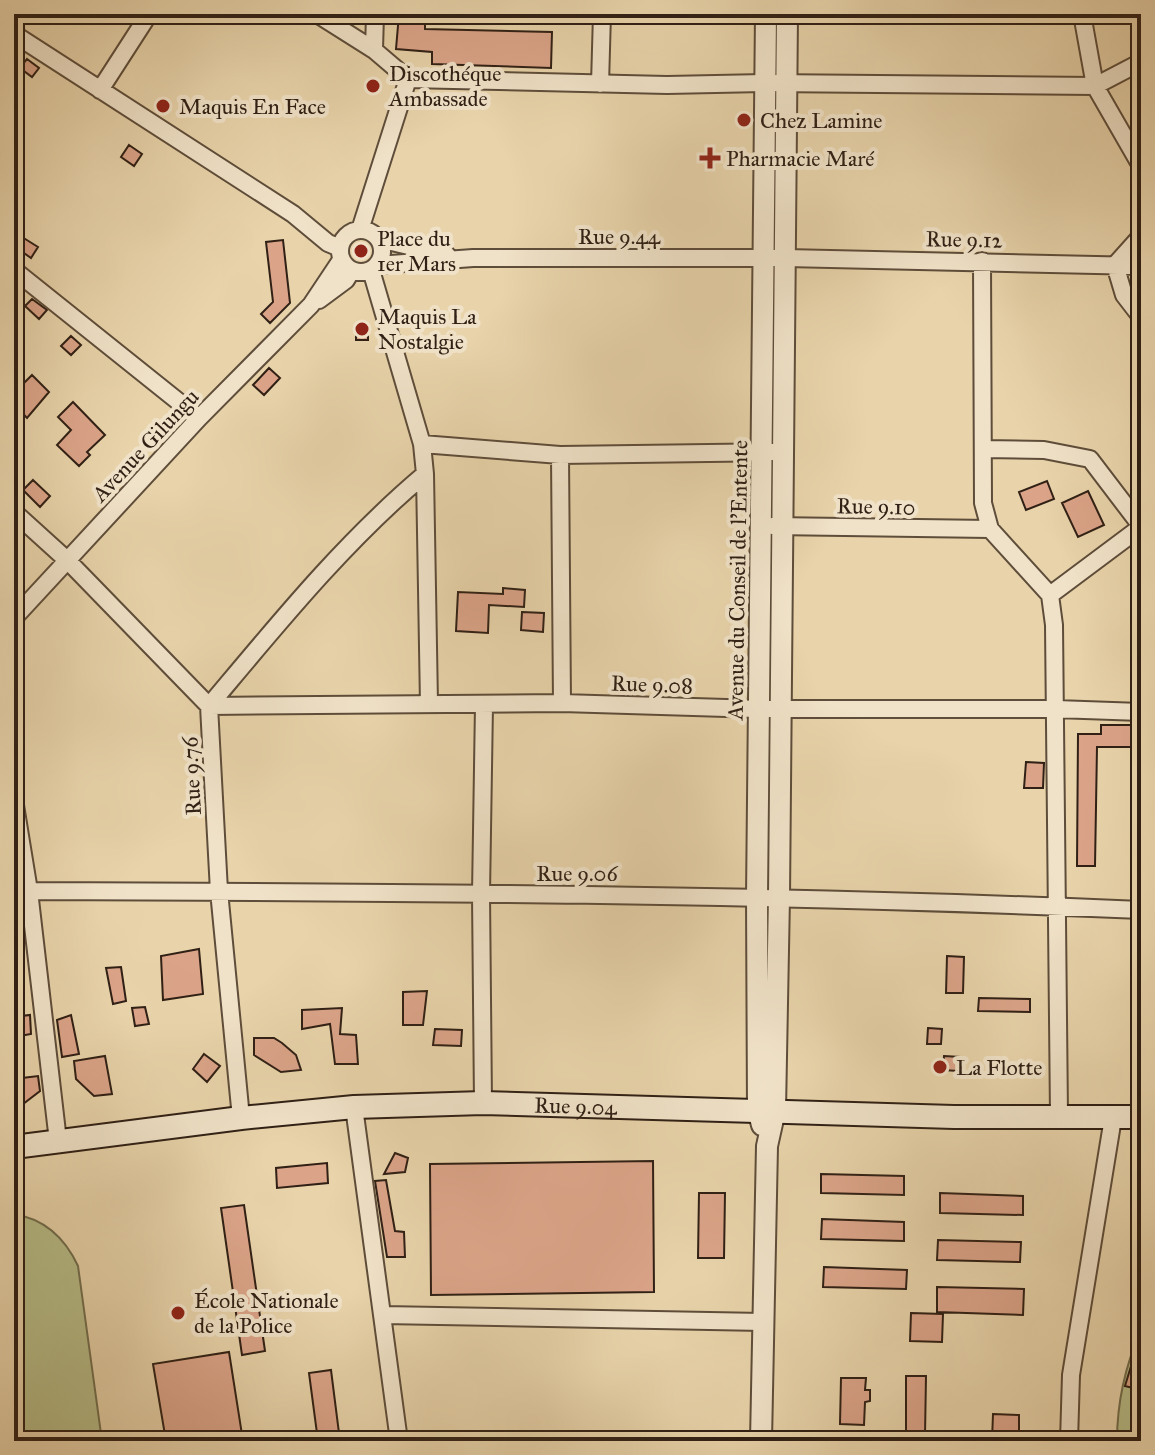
<svg xmlns="http://www.w3.org/2000/svg" width="1155" height="1455" font-family="'IM FELL Great Primer',serif">
	<rect width="100%" height="100%" fill="#e8d3aa"/>
	<filter id="stains"><feTurbulence type="fractalNoise" baseFrequency=".0025" numOctaves="4"/><feColorMatrix values="0 0 0 0 .2 0 0 0 0 .09 0 0 0 0 .02 0 0 0 .5 -.17"/></filter>
	<radialGradient id="worn" r=".72"><stop offset=".6" stop-color="#630" stop-opacity="0"/><stop offset="1" stop-color="#630" stop-opacity=".3"/></radialGradient>
	<path fill="#b6bc88" stroke="#736e4e" stroke-width="2" d="M14 1214C45 1219 65 1238 78 1266L102 1441H14Z
		M1141 1330V1441H1117C1117 1402 1125 1366 1141 1330Z"/>
	<path fill="#dba489" stroke="#302015" stroke-width="2" d="M399 14H425V29L552 32 551 68 432 64V52L396 49Z
		M27 59 39 68 32 77 20 68Z
		M129 145 142 154 134 166 121 157Z
		M14 232 38 247 31 258 14 246Z
		M283 240 290 303 270 323 261 314 273 302 266 242Z
		M32 299 47 310 39 319 25 306Z
		M356 329H368V340H356Z
		M71 336 81 345 71 355 61 346Z
		M269 368 280 378 264 395 253 385Z
		M32 375 49 392 27 418 14 404V393Z
		M73 402 105 435 87 452 90 455 79 466 57 445 71 430 58 417Z
		M33 480 50 496 40 507 23 490Z
		M1047 481 1054 499 1026 510 1019 492Z
		M1088 491 1104 525 1078 537 1062 503Z
		M503 588 525 590 524 607 489 605 488 633 456 631 458 592 503 594Z
		M522 612 544 613 543 632 521 630Z
		M1101 725H1141V747H1097L1095 866H1077L1078 734H1101Z
		M1026 762 1044 763 1043 788H1024Z
		M199 949 203 994 163 1000 161 956Z
		M947 956 964 957 963 993H946Z
		M121 967 126 1001 113 1004 106 968Z
		M427 991 423 1025H403V992Z
		M979 998 1030 999V1012L978 1011Z
		M145 1007 149 1024 135 1026 132 1008Z
		M342 1008 340 1034 356 1035 358 1064H335L330 1024 302 1029V1010Z
		M30 1015 31 1034 14 1037V1017Z
		M71 1015 79 1054 62 1057 57 1020Z
		M928 1028 942 1029 941 1044H927Z
		M435 1029 462 1030 461 1046 433 1045Z
		M254 1038H274L282 1043 296 1055 301 1070 281 1072 254 1055Z
		M204 1054 220 1066 207 1082 193 1069Z
		M105 1056 112 1094 94 1096 76 1079 74 1061Z
		M944 1056 960 1057 958 1071 943 1070Z
		M38 1076 40 1091 14 1111V1079Z
		M395 1153 408 1158 405 1172 384 1174Z
		M653 1161 654 1292 431 1295 430 1164Z
		M327 1163 328 1183 277 1188 276 1168Z
		M821 1174 904 1176V1195L821 1193Z
		M386 1180 395 1231 404 1232 405 1257H387L375 1181Z
		M699 1193H725L724 1258H698Z
		M940 1193 1023 1196V1215L940 1213Z
		M244 1205 265 1351 242 1355 221 1208Z
		M822 1219 904 1222V1241L821 1239Z
		M938 1240 1021 1242 1020 1262 937 1260Z
		M824 1267 907 1270 906 1289 823 1287Z
		M937 1287 1024 1289 1023 1315 937 1312Z
		M911 1313 943 1314 942 1342 910 1341Z
		M1138 1343 1141 1344V1390L1125 1386Z
		M229 1352 243 1441H166L153 1364Z
		M331 1370 340 1441H318L309 1373Z
		M906 1376H926L925 1436H906Z
		M841 1378H866L865 1390H870V1401L865 1402 864 1425 840 1424Z
		M993 1414 1019 1415V1441H992Z"/>
	<g fill="none" stroke-linecap="round" stroke-linejoin="round">
		<g stroke="#5e4d3a" stroke-width="20">
			<path id="minor" d="M317 14 374 50 408 79 667 85 766 83 1095 86 1141 62
				M1082 14 1095 86 1141 166
				M14 34 293 214 328 243 340 248
				M374 50 375 14
				M600 84 602 14
				M100 90 149 14
				M340 251a21 21 0 1 1 42 0a21 21 0 1 1-42 0Z
				M360 230 408 79
				M1141 236 1115 265 1124 295 1141 317
				M379 239 447 255
				M982 261 983 503 990 529 1050 595 1054 625 1059 1116
				M377 265 473 258H786L1141 266
				M14 270 199 418
				M371 270 422 444 425 474 429 704
				M319 300 346 280 352 270
				M422 444 560 455 773 452
				M983 449 1044 450 1090 459 1141 526
				M560 455 562 703
				M14 512 68 561 209 706 219 891 241 1118
				M772 526 990 529
				M1050 595 1141 527
				M14 618 199 418 311 305 341 260
				M209 706 562 703 759 709H1056L1141 712
				M209 706C277 625 344 542 425 474
				M14 799 29 891 58 1141
				M14 900 29 891C400 892 771 894 1141 910
				M483 1103 481 894 484 705
				M354 1107 399 1441
				M383 1315 763 1322
				M1069 1441 1071 1375 1113 1118"/>
		</g>
		<g stroke="#5e4d3a" stroke-width="24">
			<path id="tertiary" d="M762 1125 758 1110 757 897 766 14
				M761 1441 767 1146 775 1110 779 897 787 14"/>
		</g>
		<g stroke="#302015" stroke-width="26">
			<g id="secondary">
				<path id="s1" d="M14 1147 241 1118 354 1107 483 1103 954 1117H1141"/>
			</g>
		</g>
		<use href="#minor" stroke="#f0e2c8" stroke-width="16"/>
		<use href="#tertiary" stroke="#f0e2c8" stroke-width="20"/>
		<use href="#secondary" stroke="#f0e2c8" stroke-width="22"/>
	</g>
	<g fill="#8f2418" stroke="#f0e2c8" stroke-width="3">
		<circle cx="373" cy="86" r="8"/>
		<circle cx="163" cy="106" r="8"/>
		<circle cx="744" cy="120" r="8"/>
		<path d="M706 146h8v8h8v8h-8v8h-8v-8h-8v-8h8z"/>
		<circle cx="361" cy="251" r="8"/>
		<circle cx="362" cy="329" r="8"/>
		<circle cx="940" cy="1067" r="8"/>
		<circle cx="178" cy="1313" r="8"/>
	</g>
	<g text-anchor="middle" stroke-width="8" stroke-linejoin="round" paint-order="stroke">
		<g font-size="22" fill="#302015" stroke="#f0e2c8" text-anchor="start">
			<text x="389" y="81">Discothéque<tspan x="389" dy="25">Ambassade</tspan></text>
			<text x="179" y="114">Maquis En Face</text>
			<text x="760" y="128">Chez Lamine</text>
			<text x="726" y="166">Pharmacie Maré</text>
			<text x="377" y="246">Place du<tspan x="377" dy="25">1er Mars</tspan></text>
			<text x="378" y="324">Maquis La<tspan x="378" dy="25">Nostalgie</tspan></text>
			<text x="956" y="1075">La Flotte</text>
			<text x="194" y="1308">École Nationale<tspan x="194" dy="25">de la Police</tspan></text>
		</g>
		<g font-size="22" fill="#302015" stroke="#f0e2c8">
			<text x="619" y="244">Rue 9.44</text>
			<text transform="translate(964 239) rotate(1)" y="8">Rue 9.12</text>
			<text transform="translate(145 445) rotate(-47)" y="8">Avenue Gilungu</text>
			<text transform="translate(876 506) rotate(1)" y="8">Rue 9.10</text>
			<text transform="translate(737 580) rotate(-89)" y="8">Avenue du Conseil de l'Entente</text>
			<text transform="translate(652 684) rotate(2)" y="8">Rue 9.08</text>
			<text transform="translate(191 776) rotate(-93)" y="8">Rue 9.76</text>
			<text x="577" y="881">Rue 9.06</text>
			<text dy="8" stroke="none"><textPath href="#s1" startOffset="564">Rue 9.04</textPath></text>
		</g>
	</g>
	<rect width="1155" height="1455" fill="none" stroke="#e8d3aa" stroke-width="48"/>
	<rect x="16" y="16" width="1123" height="1423" fill="none" stroke="#302015" stroke-width="4"/>
	<rect x="24" y="24" width="1107" height="1407" fill="none" stroke="#302015" stroke-width="2"/>
	<rect width="100%" height="100%" filter="url(#stains)"/>
	<rect width="100%" height="100%" fill="url(#worn)"/>
</svg>
